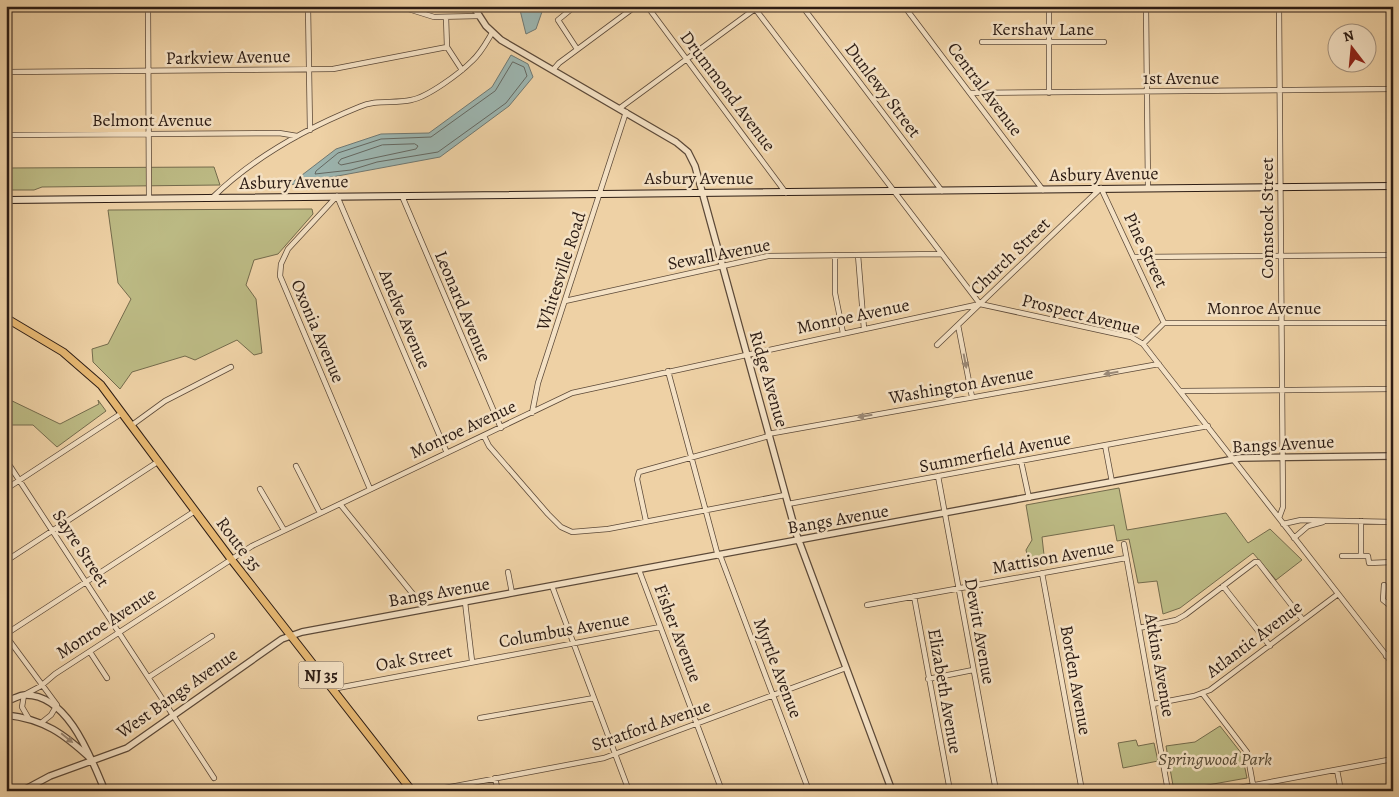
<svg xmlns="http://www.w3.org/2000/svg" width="1399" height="797" font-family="Alegreya,serif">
	<rect width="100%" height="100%" fill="#eed1a5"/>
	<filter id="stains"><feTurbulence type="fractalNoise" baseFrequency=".004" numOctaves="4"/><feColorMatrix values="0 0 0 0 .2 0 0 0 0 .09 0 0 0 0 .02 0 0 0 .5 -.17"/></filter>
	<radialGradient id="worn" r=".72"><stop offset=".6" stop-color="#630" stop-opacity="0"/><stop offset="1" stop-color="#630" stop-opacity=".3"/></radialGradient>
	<path fill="#bcba84" stroke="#746b4c" d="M214 167 220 185 42 187 34 190H6V168Z
		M312 209 313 214 278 254 254 260 246 285 256 299 262 353 254 355 237 340 195 360 185 356 132 372 120 389 93 362 92 349 108 344 131 299 118 283 108 210Z
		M6 398 60 424 99 404 98 400 106 411 57 447 33 425H6Z
		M1119 488 1127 530 1226 513 1248 543 1270 529 1302 560 1276 580 1253 553 1180 608 1163 614 1157 581 1138 583 1129 539 1117 541 1114 525 1042 537 1045 564 1030 567 1026 550 1032 540 1026 505Z
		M1220 726 1242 754 1247 778 1174 791 1166 746 1195 742Z
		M1136 740 1138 746 1154 743 1158 761 1123 768 1118 743Z"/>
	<path fill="#9cb5b0" stroke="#6f7872" d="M519 6H544L536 29 526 34Z
		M511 55 528 64 533 77 509 106 440 157 289 185 336 149 381 134 429 133 492 87Z"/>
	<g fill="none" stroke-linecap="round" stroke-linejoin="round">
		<path stroke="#646862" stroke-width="1" d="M513 62 524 67 527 76 506 103 438 152 377 162 351 170 315 174 316 171 338 153 381 139 431 137 495 91Z
			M415 144 418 146 416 149 341 165 338 163 341 159 382 145Z"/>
		<g stroke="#5c4938" stroke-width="6">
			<path id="minor" d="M277 6H374
				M308 6 310 130
				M399 6 434 17 478 16
				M575 6 558 20 577 49
				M647 6 786 193
				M753 6 980 304 1131 337 1143 344 1393 664
				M802 6 942 191
				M904 6 1043 190
				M1049 6V93
				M1146 6 1148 188
				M1279 6 1283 507 1279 518
				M148 7 149 198
				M6 9 277 6
				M446 17 447 47 462 70
				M982 42H1104
				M553 70 559 63 636 6
				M6 72 333 69 447 47
				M970 93 1393 89
				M620 108 759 6
				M6 135 279 133 297 136
				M402 196 501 428
				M213 197C253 158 307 128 359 107 376 99 394 104 411 100 428 97 460 73 472 61 481 53 486 43 492 33
				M835 255V293L843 333
				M858 255 864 329
				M1134 257 1393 255
				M565 301 768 256 942 254
				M958 325 972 397
				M1143 344 1164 323H1393
				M937 345 1101 188 1164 323
				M668 371 718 556
				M1181 391 1393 389
				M532 413 538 383 626 112
				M132 425 165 401 231 367
				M768 434 1159 364
				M484 436 489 446 548 514 561 527 572 532 608 529 785 495
				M1105 445 1112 482
				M6 460 214 778
				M1021 461 1029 498
				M296 466 320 513
				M938 476 996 791
				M6 489 122 413
				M260 489 284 530
				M370 489 280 276 281 264 288 249 337 196 447 453
				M340 504 425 609
				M788 504 1208 426
				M646 521 637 479 639 472 769 436
				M1283 524 1301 520 1393 522
				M1294 538 1308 526 1323 522
				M1124 544 1168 791
				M720 555 809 791
				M1342 556H1361V521
				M1361 556H1368L1369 563 1393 562
				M6 561 159 461
				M639 570 722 791
				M508 572 512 593
				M1042 573 1082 791
				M1384 585 1383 600 1393 608
				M552 586 629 791
				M1223 586 1270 646
				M914 596 950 791
				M465 602 472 661
				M867 605 1126 558
				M1139 628 1176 620 1185 615 1255 562H1258L1303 620
				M6 634 195 511
				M6 636 57 705 51 715 41 723
				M90 652 107 678
				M1386 656 1393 650
				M149 677 212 636
				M928 679 973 670
				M332 689 660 627
				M1202 693 1247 752 1253 785
				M1153 704 1194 696 1210 690 1338 594
				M480 718 594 698
				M29 719 22 707 24 695 41 686 55 674 252 546 572 393 980 304
				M1337 770 1341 791
				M495 778 498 791
				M429 791 604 758 846 668
				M1223 791 1393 759"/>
		</g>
		<g stroke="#5c4938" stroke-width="8">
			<path id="tertiary" d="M473 6 486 26 501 40 676 142 688 152 695 166 796 533 892 791
				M6 701C12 700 19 695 25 695 68 694 91 758 105 791
				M6 715C44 719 64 734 91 759
				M22 791 50 776 127 748 282 639 302 632 1240 458 1393 456"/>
		</g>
		<g stroke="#2c1c14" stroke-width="8">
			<path id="secondary" d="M6 200 1393 186"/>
		</g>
		<g stroke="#2c1c14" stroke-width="9">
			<path id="primary" d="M6 318 63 352 101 385 231 559 412 791"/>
		</g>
		<use href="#minor" stroke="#f4e1c4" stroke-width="4.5"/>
		<use href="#tertiary" stroke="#f4e1c4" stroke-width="5.5"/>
		<use href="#secondary" stroke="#f4e1c4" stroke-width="6"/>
		<use href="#primary" stroke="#e7b872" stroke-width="7"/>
	</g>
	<defs><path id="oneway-solid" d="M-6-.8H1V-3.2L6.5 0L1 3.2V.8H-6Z" transform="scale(1.25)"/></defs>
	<g fill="#9a8875">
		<use href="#oneway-solid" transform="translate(965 361) rotate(79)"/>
		<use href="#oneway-solid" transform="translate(1111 373) rotate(170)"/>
		<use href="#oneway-solid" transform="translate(865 416) rotate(170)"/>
		<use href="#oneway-solid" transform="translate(67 738) rotate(39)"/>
	</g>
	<g text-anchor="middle" stroke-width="5" stroke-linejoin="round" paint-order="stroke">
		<rect fill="#f4e1c4" stroke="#685749" stroke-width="1" x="298.5" y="661.5" width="45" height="27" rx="4"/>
		<g font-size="16" font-weight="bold" fill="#2c1c14">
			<text x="321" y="681">NJ 35</text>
		</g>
		<g font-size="18" fill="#2c1c14" stroke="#f4e1c4">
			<text x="1043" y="35">Kershaw Lane</text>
			<text transform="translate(228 57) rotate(-1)" y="6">Parkview Avenue</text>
			<text x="1181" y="84">1st Avenue</text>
			<text transform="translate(985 89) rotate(53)" y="6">Central Avenue</text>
			<text transform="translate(883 90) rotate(53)" y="6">Dunlewy Street</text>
			<text transform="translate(728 91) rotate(53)" y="6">Drummond Avenue</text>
			<text x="152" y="126">Belmont Avenue</text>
			<text transform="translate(1104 174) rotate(-1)" y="6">Asbury Avenue</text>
			<text x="699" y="184">Asbury Avenue</text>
			<text transform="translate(294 182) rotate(-1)" y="6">Asbury Avenue</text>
			<text transform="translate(1267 218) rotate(-90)" y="6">Comstock Street</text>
			<text transform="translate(1146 250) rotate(65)" y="6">Pine Street</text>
			<text transform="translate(719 254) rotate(-11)" y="6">Sewall Avenue</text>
			<text transform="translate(1010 256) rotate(-44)" y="6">Church Street</text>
			<text transform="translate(561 271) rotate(-72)" y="6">Whitesville Road</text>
			<text transform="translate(463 306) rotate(67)" y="6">Leonard Avenue</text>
			<text x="1264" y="314">Monroe Avenue</text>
			<text transform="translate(1081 314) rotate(14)" y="6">Prospect Avenue</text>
			<text transform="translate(853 316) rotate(-12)" y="6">Monroe Avenue</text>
			<text transform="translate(405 319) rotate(67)" y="6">Anelve Avenue</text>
			<text transform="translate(318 331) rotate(67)" y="6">Oxonia Avenue</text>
			<text transform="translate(769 379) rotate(74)" y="6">Ridge Avenue</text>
			<text transform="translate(961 385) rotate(-10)" y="6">Washington Avenue</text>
			<text transform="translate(463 429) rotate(-25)" y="6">Monroe Avenue</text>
			<text transform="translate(1283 444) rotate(-3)" y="6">Bangs Avenue</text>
			<text transform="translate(995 452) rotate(-11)" y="6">Summerfield Avenue</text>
			<text transform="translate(838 519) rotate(-10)" y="6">Bangs Avenue</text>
			<text transform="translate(239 544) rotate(53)" y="6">Route 35</text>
			<text transform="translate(81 548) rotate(57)" y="6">Sayre Street</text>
			<text transform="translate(1053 557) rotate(-10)" y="6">Mattison Avenue</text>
			<text transform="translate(439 592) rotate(-10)" y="6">Bangs Avenue</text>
			<text transform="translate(106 623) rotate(-33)" y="6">Monroe Avenue</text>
			<text transform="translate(564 630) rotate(-10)" y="6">Columbus Avenue</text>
			<text transform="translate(980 631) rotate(80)" y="6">Dewitt Avenue</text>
			<text transform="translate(678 633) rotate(69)" y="6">Fisher Avenue</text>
			<text transform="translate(1254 639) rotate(-37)" y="6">Atlantic Avenue</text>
			<text transform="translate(414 658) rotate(-11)" y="6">Oak Street</text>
			<text transform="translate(1160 665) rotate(80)" y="6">Atkins Avenue</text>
			<text transform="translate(778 668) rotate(69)" y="6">Myrtle Avenue</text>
			<text transform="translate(1076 680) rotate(80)" y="6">Borden Avenue</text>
			<text transform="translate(945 691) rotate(80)" y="6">Elizabeth Avenue</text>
			<text transform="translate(177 693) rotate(-35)" y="6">West Bangs Avenue</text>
			<text transform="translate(651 725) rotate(-19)" y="6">Stratford Avenue</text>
		</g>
		<g font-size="18" font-style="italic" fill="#574b36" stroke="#f4e1c4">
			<text x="1215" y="765">Springwood Park</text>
		</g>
	</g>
	<rect width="1399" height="797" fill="none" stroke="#eed1a5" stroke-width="25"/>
	<rect x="8" y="8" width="1384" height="782" fill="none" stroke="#2c1c14" stroke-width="2.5"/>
	<rect x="12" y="12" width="1374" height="772" fill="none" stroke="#2c1c14"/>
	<g transform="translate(1352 48) rotate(344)"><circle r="24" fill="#f4e1c4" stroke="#a4927e"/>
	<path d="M0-4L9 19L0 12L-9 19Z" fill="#8f2418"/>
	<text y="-8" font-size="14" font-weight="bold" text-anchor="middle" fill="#2c1c14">N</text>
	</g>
	<rect width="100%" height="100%" filter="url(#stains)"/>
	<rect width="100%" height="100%" fill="url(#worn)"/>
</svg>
